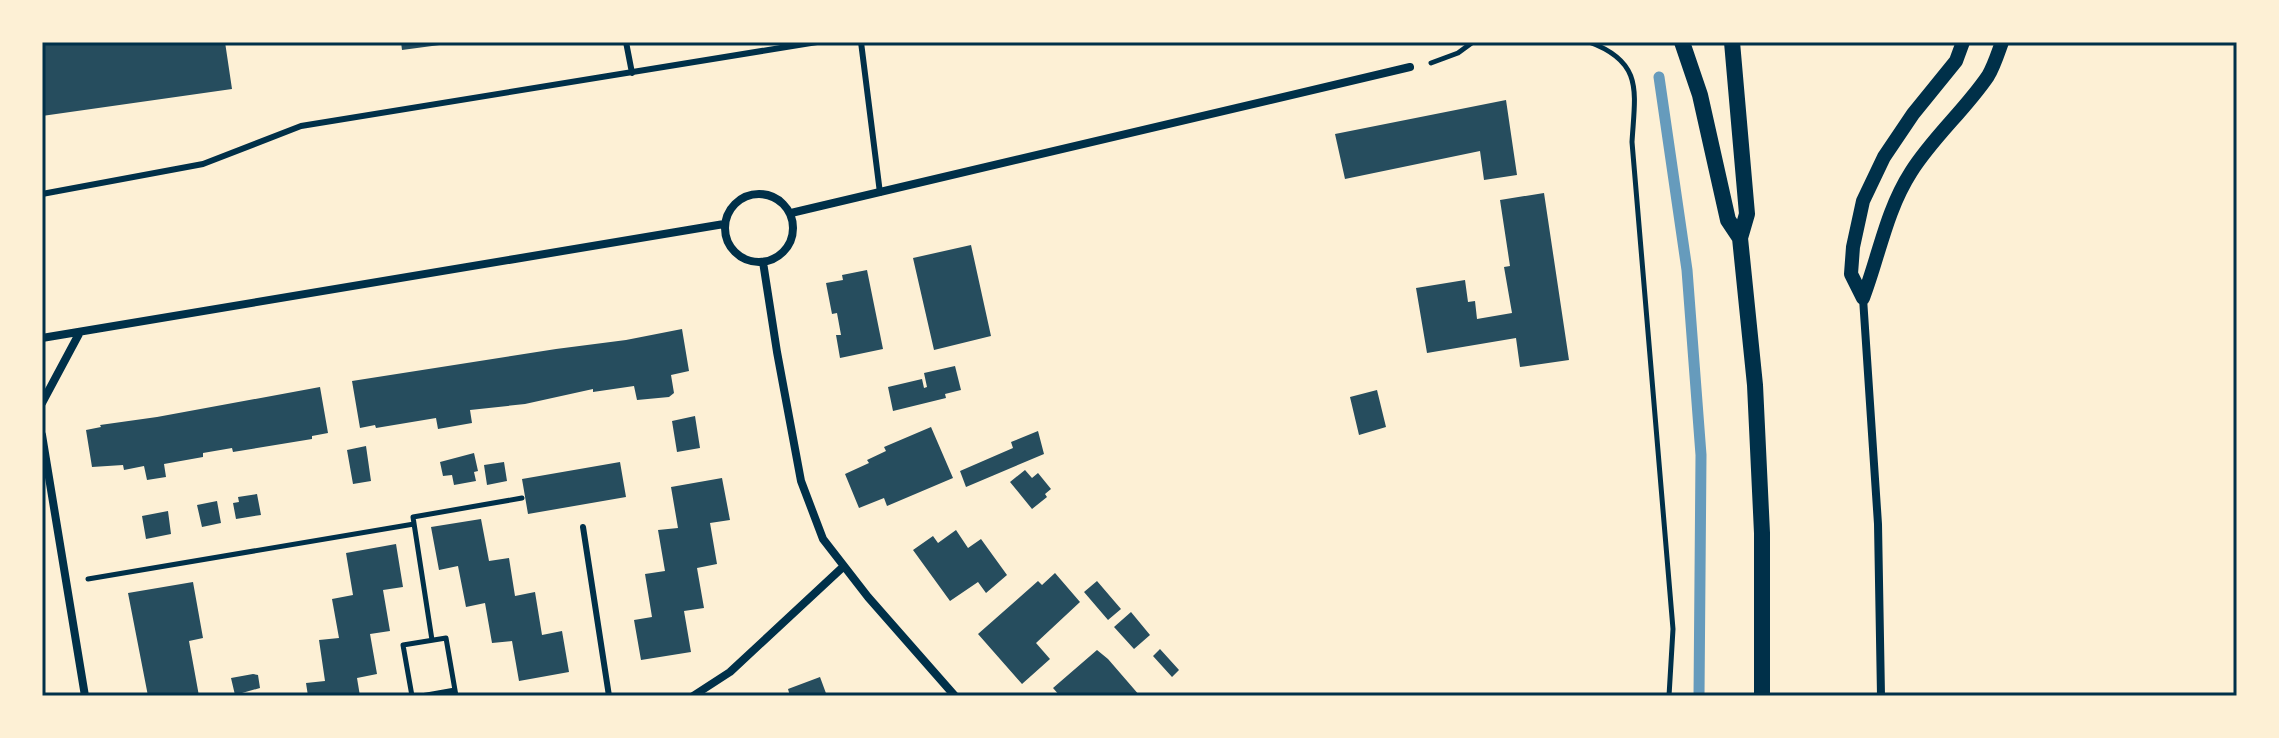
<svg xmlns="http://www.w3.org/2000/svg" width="2279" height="738" font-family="Inter,sans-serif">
	<rect width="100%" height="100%" fill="#fdf0d5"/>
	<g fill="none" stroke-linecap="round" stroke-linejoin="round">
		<path stroke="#669bbc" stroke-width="11" d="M1659 77 1687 270 1701 455 1699 696"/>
	</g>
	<path fill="#264d5e" d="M42 42H225L232 89 42 116Z
		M401 42H447V44L402 50Z
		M1506 100 1517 175 1484 180 1480 151 1345 179 1335 134Z
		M1544 193 1569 360 1520 367 1516 338 1427 353 1416 288 1465 280 1468 302 1475 301 1477 319 1512 313 1504 267 1510 266 1500 200Z
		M971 245 991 336 934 350 913 258Z
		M867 270 883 349 840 358 836 335H841L837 313 832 314 826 283 843 280 842 275Z
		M682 329 689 371 671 375 674 393 669 397 637 400 634 386 593 392V389L525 404 470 410 472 423 438 429 436 418 376 428 375 425 360 428 352 381 556 349 626 340Z
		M955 366 961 390 945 394 946 398 893 411 888 387 922 379 924 388 927 387 924 373Z
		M320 387 328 433 312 436V439L233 452 232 448 203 453V457L164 464 166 477 147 480 144 466 124 470 123 465 92 467 86 430 101 427 100 425 157 417Z
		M1377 390 1386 427 1359 435 1350 397Z
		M695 416 700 448 677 452 672 421Z
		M931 427 953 478 887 506 884 498 859 508 845 474 869 463 867 460 886 451 884 447Z
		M1038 431 1044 454 966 487 960 471 1013 448 1011 442Z
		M366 446 371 481 353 484 347 450Z
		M474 453 478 471 474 472 476 481 454 485 452 475 443 476 440 462Z
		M504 462 507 481 487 485 484 465Z
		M620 462 626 497 528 514 522 479Z
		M1025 470 1032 478 1038 473 1051 489 1045 494 1047 497 1032 509 1010 482Z
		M722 478 730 520 710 523 717 564 697 568 704 608 684 611 691 652 641 660 634 620 652 617 645 574 665 571 658 530 678 528 671 487Z
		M257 494 261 515 236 519 233 503 239 502 238 497Z
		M217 501 221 523 202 527 197 505Z
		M168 511 171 534 146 539 142 516Z
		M481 519 489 561 509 558 515 596 535 592 542 635 562 631 569 672 519 681 512 641 492 643 485 603 466 607 458 566 439 570 431 527Z
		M956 530 968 548 981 539 1007 575 986 593 978 582 950 601 913 550 933 536 938 543Z
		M396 544 403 587 383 590 390 631 370 634 377 674 357 678 360 696H308L306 683 325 681 319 640 339 638 332 599 353 595 346 553Z
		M1055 573 1080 602 1036 643 1050 659 1022 684 978 634 1038 581 1042 585Z
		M1097 581 1121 609 1108 620 1084 592Z
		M193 582 203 638 189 641 199 696H148L128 593Z
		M1131 612 1150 635 1134 649 1114 627Z
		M1160 649 1179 670 1172 677 1153 656Z
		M1097 650 1108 659 1140 696H1060L1053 688Z
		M253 674 258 675 260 688 235 695 231 678Z
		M820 677 827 696H790L788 689Z"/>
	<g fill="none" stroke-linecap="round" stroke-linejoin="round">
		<path stroke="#003049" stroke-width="5" d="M1589 42C1644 62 1635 92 1632 142L1673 629 1669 696
			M1431 63 1458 53 1473 42
			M88 579 414 524
			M432 640 413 517 522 498
			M412 696 403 645 446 638 456 696
			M421 696 455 690"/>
		<path stroke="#003049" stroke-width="6" d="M626 42 632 73
			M861 42 880 193
			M42 194 203 164 301 126 817 42H834
			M583 527 609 696"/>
		<path stroke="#003049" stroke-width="8" d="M725 228a34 34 0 1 1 68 0a34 34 0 1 1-68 0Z
			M791 213 1410 67
			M763 262 777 352 801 481 823 539 868 597 955 696
			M1863 298 1878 524 1881 696
			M42 338 724 224
			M42 403 80 332
			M42 435 85 696
			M693 696 730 672 844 566"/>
		<path stroke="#003049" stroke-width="14" d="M1863 298C1879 256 1886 211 1911 172 1933 137 1965 110 1988 76 1994 66 1998 53 2002 42
			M1863 298 1851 274 1853 247 1863 201 1884 157 1913 114 1956 61 1963 42"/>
		<path stroke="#003049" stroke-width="16" d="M1682 42 1700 95 1728 220 1740 238
			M1732 42 1747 214 1740 238 1755 385 1762 533V696"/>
	</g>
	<rect width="2279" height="738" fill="none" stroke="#fdf0d5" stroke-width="88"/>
	<rect x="44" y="44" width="2191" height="650" fill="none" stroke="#003049" stroke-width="3"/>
</svg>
